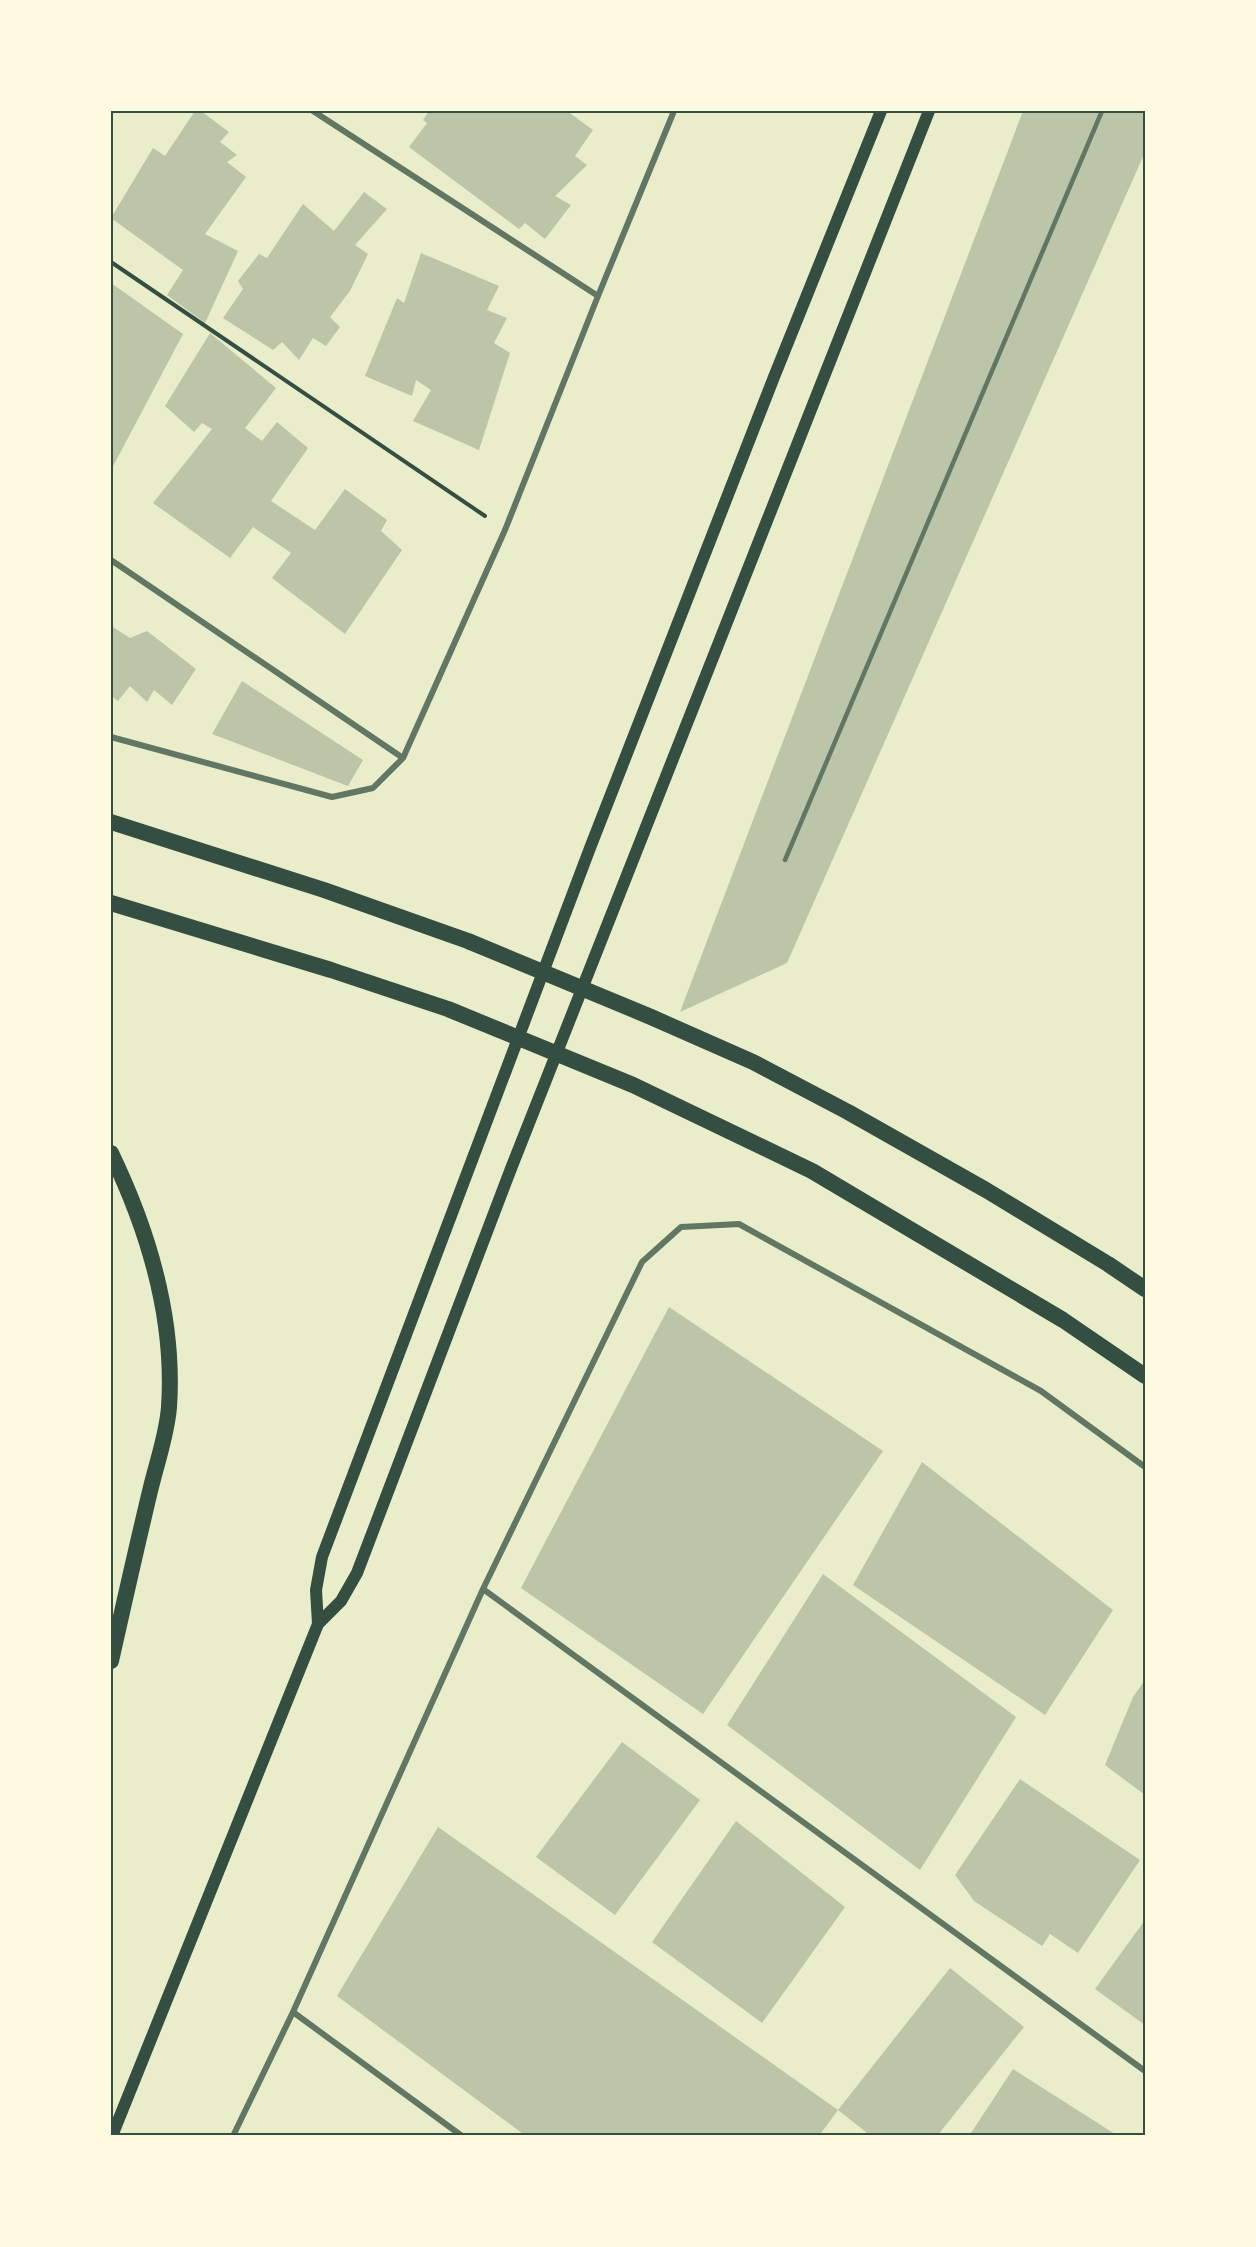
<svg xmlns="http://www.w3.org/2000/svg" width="1256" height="2247" font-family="Montserrat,sans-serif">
	<rect width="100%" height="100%" fill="#e9edc9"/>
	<path fill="#bcc5a7" d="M195 111H201L229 132 220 142 237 155 227 162 246 177 205 234 238 251 205 323 167 295 183 270 111 218 153 148 165 156Z
		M429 111H567L593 130 575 156 587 165 555 196 571 205 545 239 525 223 519 229 409 147 427 123 423 120Z
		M1023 111H1145V152L787 963 680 1012Z
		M364 192 387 209 355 245 368 254 350 291 330 317 340 327 326 346 313 338 299 360 282 342 273 350 223 318 243 289 238 281 259 254 267 258 303 204 334 231Z
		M421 253 499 286 487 310 507 318 494 343 510 353 479 450 413 421 431 390 416 380 412 396 365 376 397 298 404 303Z
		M111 283 183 334 111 470Z
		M210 333 276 388 245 428 262 441 277 422 308 448 271 501 315 530 345 489 387 520 381 531 402 550 345 634 272 578 291 553 275 542 253 527 230 558 153 503 212 429 202 423 194 432 165 406Z
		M111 626 130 638 147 631 196 669 172 705 154 690 147 702 130 686 118 701 111 696Z
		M242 681 363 760 348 786 212 734Z
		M669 1307 883 1451 703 1714 521 1588Z
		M922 1462 1113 1610 1045 1715 853 1585Z
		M823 1574 1016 1717 920 1870 727 1725Z
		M1145 1680V1795L1105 1765 1133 1697Z
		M622 1742 700 1800 615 1915 536 1857Z
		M1020 1779 1140 1860 1078 1953 1050 1934 1042 1946 974 1901 955 1875Z
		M736 1821 845 1907 762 2023 652 1942Z
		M438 1827 838 2110 819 2136H526L337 1996Z
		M1145 1920V2025L1095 1989Z
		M950 1968 1024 2027 937 2136H871L838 2110Z
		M1013 2069 1118 2136H969Z"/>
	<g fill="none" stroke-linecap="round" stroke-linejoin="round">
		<path stroke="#344e41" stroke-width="4" d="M111 262 485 516"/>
		<path stroke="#617663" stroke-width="4.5" d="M785 860 1102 111"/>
		<path stroke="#617663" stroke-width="6" d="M313 111 598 296
			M111 560 403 758
			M111 737 332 797 373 788 403 758 505 530 598 296 674 111
			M483 1589 1145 2071
			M293 2012 462 2136
			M233 2136 293 2012 483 1589 642 1262 681 1227 739 1224 1041 1391 1145 1467"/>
		<path stroke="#344e41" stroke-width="12" d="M318 1624 316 1590 322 1557 590 848 774 377 881 111
			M112 2136 318 1624 341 1601 357 1573 512 1166 929 111"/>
		<path stroke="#344e41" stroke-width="16" d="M111 822 324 890 468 941 651 1017 753 1062 848 1112 986 1190 1108 1264 1145 1289
			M111 903 331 970 448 1009 633 1085 812 1171 1063 1320 1145 1376
			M111 1153C149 1232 175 1319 169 1407 167 1434 157 1462 151 1487 137 1545 124 1603 111 1661"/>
	</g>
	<rect width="1256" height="2247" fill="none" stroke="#fefae0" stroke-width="225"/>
	<rect x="112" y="112" width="1032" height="2022" fill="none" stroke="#344e41" stroke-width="2"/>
</svg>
